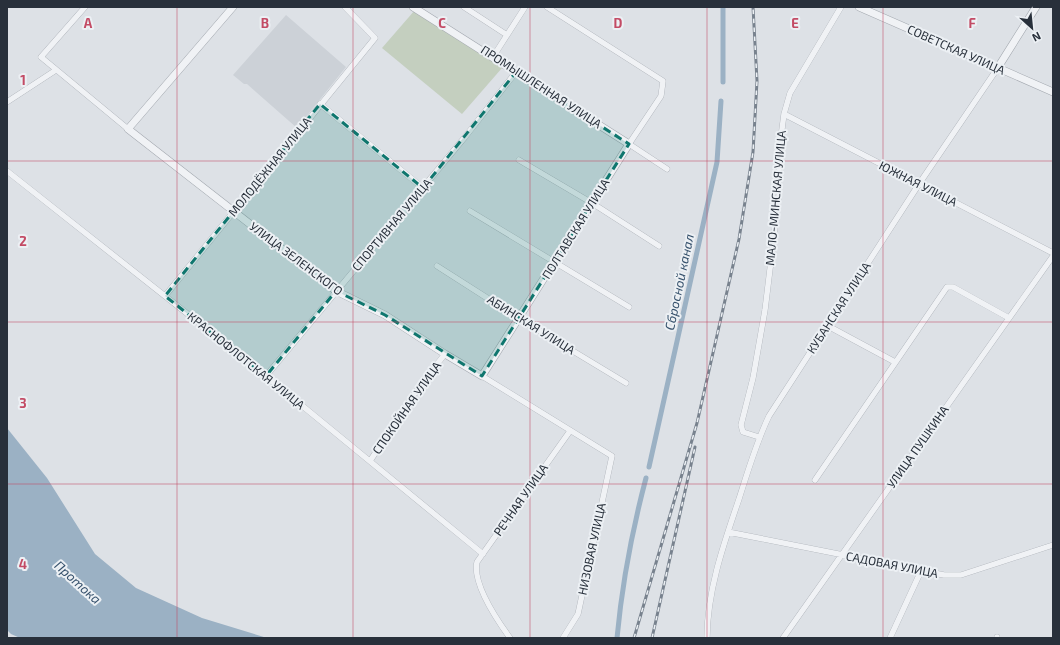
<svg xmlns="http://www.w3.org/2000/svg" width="1060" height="645" font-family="'Exo 2',sans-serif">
	<rect width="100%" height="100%" fill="#dde1e6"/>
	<path fill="#ccd1d7" d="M286 15 346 67 297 128 247 84H244L233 75Z"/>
	<path fill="#c4cfbf" d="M415 10 502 68 462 114 382 48Z"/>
	<path fill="#9bb1c4" d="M7 428 47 478 95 554 136 588 202 618 267 638H20L11 634 7 630Z"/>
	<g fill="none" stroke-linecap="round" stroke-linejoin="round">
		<path stroke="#9bb1c4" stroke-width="5" d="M723 7V82
			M649 467 717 162 721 101
			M617 638C622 584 632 531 646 478"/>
		<g stroke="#a3a8af" stroke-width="6">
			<path id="minor" d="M85 7 41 57 128 129
				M464 7 507 35
				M547 7 663 81 661 96 629 144 667 169
				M493 57 525 7
				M7 102 56 70
				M320 104 423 188
				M784 114 1053 253
				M519 160 592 203 659 246
				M7 171 266 376 483 554
				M470 211 629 307
				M437 266 520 319 626 383
				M165 296 375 38 345 7
				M828 326 895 362
				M266 376 465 137 516 72
				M482 376 612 456 578 614 563 638
				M759 437 743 432 741 425 753 378 765 310 779 195V152L784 114 790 93 841 7
				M370 461 419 387 445 354
				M815 480 947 287H953L1009 318
				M728 532 944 575H961L1053 545
				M997 637V638
				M510 638C497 620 472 584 477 562L570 431
				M707 638C707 591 724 543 739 499 748 471 756 443 769 416L919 184 997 69
				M783 638 1053 256
				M890 638 921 571"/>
		</g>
		<g stroke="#a3a8af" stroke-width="8">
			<path id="tertiary" d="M233 7 128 129 336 291 385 315 445 354 482 376 629 144 413 7
				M859 7 1053 92
				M997 69 1036 7"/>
		</g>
		<use href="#minor" stroke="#f0f2f5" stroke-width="5.5"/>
		<use href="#tertiary" stroke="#f0f2f5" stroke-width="7"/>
		<g stroke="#78828e" stroke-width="3">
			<path id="rail" d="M634 638 697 423 739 239 753 152 757 81 753 7
				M652 638 695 447"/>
		</g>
		<use href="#rail" stroke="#ecf0f4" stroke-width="1.5" stroke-dasharray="4.5" stroke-linecap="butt"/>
	</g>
	<path fill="#0f766e" fill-opacity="0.2" stroke="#0f766e" stroke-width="3" stroke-dasharray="8 5" stroke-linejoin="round" d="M516 72 629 144 482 376 385 315 336 291 266 376 165 296 320 104 423 188Z"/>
	<path fill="none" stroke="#c34b65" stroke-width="1" stroke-opacity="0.55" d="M177 7V638M353 7V638M530 7V638M707 7V638M883 7V638M7 161H1053M7 322H1053M7 484H1053"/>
	<g text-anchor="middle" stroke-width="4" stroke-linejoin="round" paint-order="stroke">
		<g font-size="12" fill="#28303b" stroke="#ecf0f4">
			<text transform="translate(956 50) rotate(24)" y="4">СОВЕТСКАЯ УЛИЦА</text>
			<text transform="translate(541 87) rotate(33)" y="4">ПРОМЫШЛЕННАЯ УЛИЦА</text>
			<text transform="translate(270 167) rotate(-51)" y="4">МОЛОДЁЖНАЯ УЛИЦА</text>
			<text transform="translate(918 184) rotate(27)" y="4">ЮЖНАЯ УЛИЦА</text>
			<text transform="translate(776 198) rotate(-85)" y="4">МАЛО-МИНСКАЯ УЛИЦА</text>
			<text transform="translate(392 225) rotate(-50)" y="4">СПОРТИВНАЯ УЛИЦА</text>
			<text transform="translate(576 229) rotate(-58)" y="4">ПОЛТАВСКАЯ УЛИЦА</text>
			<text transform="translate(296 259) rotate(37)" y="4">УЛИЦА ЗЕЛЕНСКОГО</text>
			<text transform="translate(839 308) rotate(-57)" y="4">КУБАНСКАЯ УЛИЦА</text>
			<text transform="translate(531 325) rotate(32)" y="4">АБИНСКАЯ УЛИЦА</text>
			<text transform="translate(246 361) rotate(39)" y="4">КРАСНОФЛОТСКАЯ УЛИЦА</text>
			<text transform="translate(407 408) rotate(-55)" y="4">СПОКОЙНАЯ УЛИЦА</text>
			<text transform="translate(918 447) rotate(-55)" y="4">УЛИЦА ПУШКИНА</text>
			<text transform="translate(521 500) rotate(-55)" y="4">РЕЧНАЯ УЛИЦА</text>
			<text transform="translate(592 549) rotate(-78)" y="4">НИЗОВАЯ УЛИЦА</text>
			<text transform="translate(892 565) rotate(11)" y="4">САДОВАЯ УЛИЦА</text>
		</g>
		<g font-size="13" font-style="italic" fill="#36516c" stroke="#ecf0f4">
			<text transform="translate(679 282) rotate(-78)" y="5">Сбросной канал</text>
			<text transform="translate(78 582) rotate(42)" y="5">Протока</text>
		</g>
	</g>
	<g font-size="13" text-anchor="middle" font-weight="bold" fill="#c34b65" stroke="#ecf0f4" stroke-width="4" stroke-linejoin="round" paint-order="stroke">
		<text x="88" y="28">A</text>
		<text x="265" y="28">B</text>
		<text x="442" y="28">C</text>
		<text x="618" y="28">D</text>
		<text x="795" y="28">E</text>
		<text x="972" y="28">F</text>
		<text x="23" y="85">1</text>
		<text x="23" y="246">2</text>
		<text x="23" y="408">3</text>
		<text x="23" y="569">4</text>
	</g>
	<rect width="1060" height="645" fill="none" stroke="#28303b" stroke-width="16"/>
	<g transform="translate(1032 28) rotate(153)" stroke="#ecf0f4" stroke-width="3" paint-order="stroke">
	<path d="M0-3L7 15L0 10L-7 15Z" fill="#28303b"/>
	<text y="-6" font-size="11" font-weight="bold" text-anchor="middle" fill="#28303b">N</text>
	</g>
</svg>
